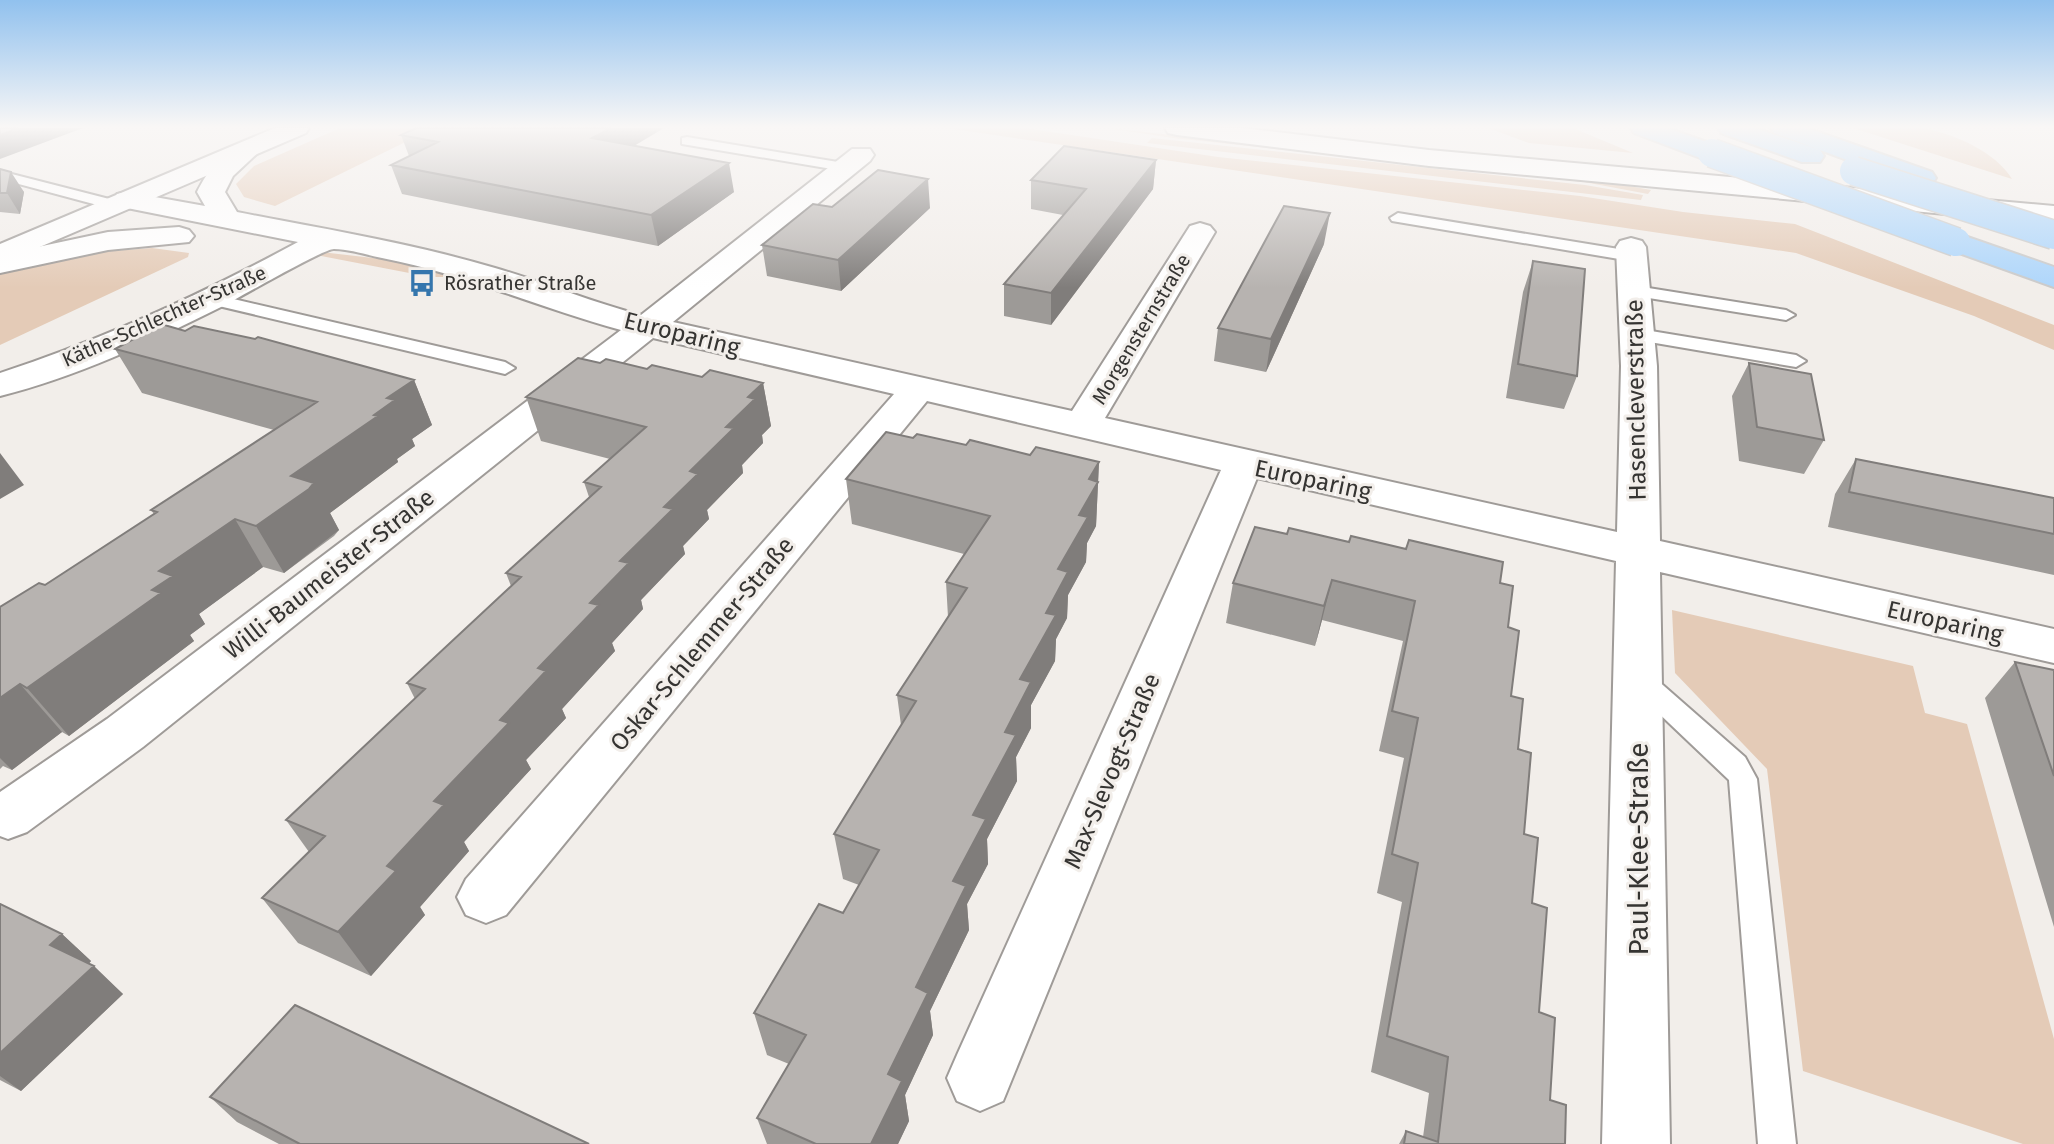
<svg xmlns="http://www.w3.org/2000/svg" width="2054" height="1144" font-family="'Fira Sans',sans-serif">
	<rect width="100%" height="100%" fill="#f2eeea"/>
	<path fill="#e4cbb7" d="M340 128H434L275 206 244 197 236 184 254 166Z
		M947 128H1025L1218 157 1580 196 1683 212 1795 224 2054 325V350L1974 316 1796 253Z
		M1107 128 1607 182 1651 190 1648 194 1584 182 1173 138Z
		M1488 128H1573L1633 153 1529 143Z
		M1853 128C1875 128 1901 124 1922 128 1953 133 1996 152 2012 179Z
		M1152 138 1585 185 1643 195 1641 200 1147 143Z
		M152 248 189 253 188 257 0 345V272L86 253Z
		M321 252 399 261 451 277H430L316 255Z
		M1672 610 1913 666 1925 713 1967 724 2054 1039V1144H2023L1803 1071 1767 769 1675 673Z"/>
	<g fill="none" stroke-linecap="round" stroke-linejoin="round">
		<g stroke="#9f9b98" stroke-width="4">
			<path id="service" d="M687 137 844 163 851 167 844 171 682 144V138Z
				M0 171 121 202 124 205 116 210 0 179Z
				M1398 213 1631 251 1639 256 1631 261 1392 221 1390 218Z
				M1636 286 1786 310 1795 315 1786 320 1630 295 1627 291Z
				M212 294 505 362 515 368 505 374 206 303 203 299Z
				M1639 329 1796 355 1806 361 1796 367 1632 339 1630 335 1632 331Z
				M1639 669 1648 672 1745 757 1757 779 1796 1144H1758L1729 780 1630 686 1626 679 1630 672Z"/>
		</g>
		<g stroke="#9f9b98" stroke-width="4">
			<path id="minor" d="M250 140 259 143 263 148 233 176 225 192 237 212C324 229 411 243 495 268 544 282 590 302 641 315L852 149H870L874 155 870 161 673 322 1072 411 1190 226 1200 223 1210 226 1215 232 1105 418 1617 532 1621 366 1616 247 1620 241 1631 238 1642 241 1646 247 1657 366 1660 541 2054 629V663L1660 572 1670 1144H1602L1616 561 1257 478 1003 1101 980 1111 957 1101 947 1078 957 1055 1221 470 927 401 506 915 486 923 466 915 457 897 466 879 894 394 653 338 143 747 27 832 8 839 0 836V792L107 719 621 330C540 308 464 274 382 258 367 255 349 249 334 249 325 248 237 299 221 307 151 342 76 377 0 396V373C104 339 202 294 298 242L127 208 117 206 113 200 117 194 127 192 205 206 197 192C208 170 225 146 250 140Z
				M179 227 189 230 194 236 189 242 108 250 0 273V255L108 232Z"/>
		</g>
		<g stroke="#9f9b98" stroke-width="4">
			<path id="secondary" d="M275 128H309L306 133 0 264V244Z
				M1165 128H1242L1429 150 2054 206V224L1429 166 1177 135 1168 133Z"/>
		</g>
		<g stroke="#cacaca" stroke-width="4">
			<path id="motorway" d="M1631 128H1667L1721 147 1725 153 1721 159H1703L1634 133Z
				M1718 128H1755L1820 150 1824 156 1820 162H1802L1721 133Z
				M1771 128H1807L1932 172 1936 178 1932 184H1912L1774 133Z
				M1956 233 2054 267V287L1945 248 1941 242 1945 236Z"/>
		</g>
		<use href="#service" fill="#fff" fill-rule="evenodd"/>
		<use href="#minor" fill="#fff" fill-rule="evenodd"/>
		<use href="#secondary" fill="#fff" fill-rule="evenodd"/>
		<use href="#motorway" fill="#aed6fb" fill-rule="evenodd"/>
		<g stroke="#cacaca" stroke-width="31" stroke-linecap="butt">
			<path id="motorway-bridge" d="M1712 153 1956 242
				M1854 171 2054 235"/>
		</g>
		<use href="#motorway-bridge" stroke="#aed6fb" stroke-width="28"/>
	</g>
	<path fill="#9d9a97" d="M401 135 634 146 734 192 658 246 402 194 391 165 409 156Z
		M1156 160 1153 189 1051 325 1004 316V284L1063 215 1031 209V180Z
		M0 169 24 192 20 214 0 212Z
		M832 207 930 208 841 291 767 276 762 245Z
		M1324 244 1266 372 1214 361 1218 328Z
		M1533 261 1577 376 1564 409 1506 398 1523 292Z
		M185 331 414 380 432 425 412 439 415 446 397 459 398 462 330 513 339 530 334 536 284 573 263 567 199 614 205 624 190 635 194 641 69 736 62 732 12 770 3 766 0 769V607L45 585 154 514 151 510 274 430 142 393 115 349Z
		M600 363 702 377 763 383 771 426 762 435 763 443 742 465 743 473 707 510 709 519 683 546 685 554 641 600 643 609 612 643 615 651 562 709 566 718 526 760 531 769 464 842 469 851 420 907 425 915 371 976 298 943 262 898 309 852 286 820 415 699 407 683 511 586 506 573 589 497 584 482 610 459 541 441 526 397Z
		M1749 363 1824 440 1804 474 1739 461 1732 396Z
		M913 438 1030 455 1099 462 1096 526 1087 543 1086 562 1068 595 1067 618 1056 639 1055 661 1031 705V728L1016 757 1017 781 987 839 988 864 967 904 969 930 930 1011 933 1035 905 1095 909 1121 898 1144H767L757 1118 789 1064 767 1055 754 1013 843 913 859 885 843 879 834 834 901 725 897 695 948 617 946 582 964 554 852 524 846 479Z
		M1856 459 2054 498V575L1828 527 1835 494Z
		M1255 527 1500 583 1508 627 1511 696 1518 749 1524 834 1532 903 1539 1012 1550 1100 1565 1144H1399L1406 1131 1423 1137 1429 1093 1371 1072 1402 902 1377 893 1404 758 1379 751 1403 641 1322 620 1315 646 1226 623 1233 583Z
		M2015 662 2054 670V927L1985 698Z
		M0 904 62 934 91 961 89 964 123 994 21 1091 0 1080Z
		M210 1097 589 1144H279L237 1122Z"/>
	<path fill="#807d7b" d="M19 128H83L0 159V135Z
		M611 128H664L599 167 592 138Z
		M1156 160 1153 189 1051 325V293Z
		M729 163 734 192 658 246 651 215Z
		M11 172 24 192 20 214 7 193Z
		M928 179 930 208 841 291 838 260Z
		M1330 213 1324 244 1266 372 1271 339Z
		M414 380 432 425 412 439 415 446 397 459 398 462 330 513 339 530 284 573 256 526 291 476 374 415 387 398Z
		M763 383 771 426 762 435 763 443 742 465 743 473 707 510 709 519 683 546 685 554 641 600 643 609 612 643 615 651 562 709 566 718 526 760 531 769 464 842 469 851 420 907 425 915 371 976 338 932 434 801 500 720 538 668 590 603 620 561 664 507 690 471 726 427 748 397Z
		M0 453 24 485 0 499Z
		M1099 462 1096 526 1087 543 1086 562 1068 595 1067 618 1056 639 1055 661 1031 705V728L1016 757 1017 781 987 839 988 864 967 904 969 930 930 1011 933 1035 905 1095 909 1121 898 1144H871L888 1074 916 987 953 881 973 815 1005 732 1020 679 1046 613 1058 569 1079 515 1089 479Z
		M235 519 263 567 199 614 205 624 190 635 194 641 69 736 27 688 152 590 159 571Z
		M1332 580 1322 620 1315 646 1324 606Z
		M20 684 62 732 12 770 0 758V698Z
		M62 934 91 961 80 972 50 945Z
		M94 966 123 994 21 1091 0 1076V1053Z"/>
	<path fill="#b7b3b0" stroke="#807d7b" stroke-width="2" d="M0 128H19L0 135Z
		M416 128H611L592 138 729 163 651 215 391 165 438 142 401 135Z
		M1064 146 1156 160 1051 293 1004 284 1086 189 1031 180Z
		M0 169 11 172 7 193H0Z
		M878 170 928 179 838 260 762 245 813 204 832 207Z
		M1284 206 1330 213 1271 339 1218 328Z
		M1533 261 1585 269 1577 376 1518 364Z
		M161 324 185 331 194 326 255 339 258 337 414 380 387 398 395 400 374 415 378 416 291 476 314 483 309 489 256 526 235 519 159 571 173 576 152 590 161 593 27 688 20 684 0 698V607L39 583 45 585 157 512 151 510 317 402 115 349Z
		M578 358 600 363 606 359 647 369 652 365 702 377 710 370 763 383 748 397 755 399 726 427 734 428 690 471 698 474 664 507 673 509 620 561 629 563 590 603 599 605 538 668 546 671 500 720 509 723 434 801 444 805 387 866 396 871 338 932 262 898 325 836 286 820 425 689 407 683 521 577 506 573 601 487 584 482 646 427 526 397Z
		M1749 363 1811 374 1824 440 1757 427Z
		M886 432 913 438 917 434 966 445 970 440 1030 455 1036 447 1099 462 1089 479 1098 482 1079 515 1088 517 1058 569 1068 572 1046 613 1056 615 1020 679 1031 682 1005 732 1016 735 973 815 986 819 953 881 966 886 916 987 928 993 888 1074 902 1081 871 1144H816L757 1118 806 1035 754 1013 819 904 843 913 879 850 834 834 916 701 897 695 967 588 946 582 990 516 846 479Z
		M1856 459 2054 498V534L1849 492Z
		M1255 527 1287 534 1289 528 1349 542 1351 536 1406 549 1409 540 1503 562 1500 583 1513 586 1508 627 1519 631 1511 696 1523 699 1518 749 1531 753 1524 834 1538 838 1532 903 1547 908 1539 1012 1555 1018 1550 1100 1566 1105 1565 1144H1404L1406 1131 1438 1142 1448 1057 1387 1036 1418 863 1392 854 1418 718 1392 711 1415 601 1332 580 1324 606 1233 583Z
		M2015 662 2054 670V776Z
		M0 904 62 934 50 945 94 966 0 1053Z
		M295 1005 589 1144H300L210 1097Z"/>
	<linearGradient id="sky" x2="0" y2="1"><stop stop-color="#91c1ee"/><stop offset="0.44" stop-color="#f9f7f6"/><stop offset="1" stop-color="#f9f7f6" stop-opacity="0"/></linearGradient>
	<rect width="2054" height="288" fill="url(#sky)"/>
	<defs>
		<g id="bus-bare" transform="scale(2.16)"><path d="M-5-6H5V4H4V6H2V4H-2V6H-4V4H-5ZM-3.5-4V0h7V-4ZM-3.5 1.2v1.5H-2V1.2ZM2 1.2v1.5H3.5V1.2Z" fill="#3576ad" stroke="#f2eeea" stroke-width="2.5" paint-order="stroke"/></g>
	</defs>
	<g fill-rule="evenodd">
		<use href="#bus-bare" x="422" y="283"/>
	</g>
	<g text-anchor="middle" stroke-width="6" stroke-linejoin="round" paint-order="stroke">
		<g font-size="20" fill="#353432" stroke="#f2eeea" text-anchor="start">
			<text x="444" y="290">Rösrather Straße</text>
		</g>
		<g font-size="20" fill="#353432" stroke="#f2eeea">
			<text transform="translate(164 316) rotate(-24)" y="7">Käthe-Schlechter-Straße</text>
			<text transform="translate(1141 329) rotate(-59)" y="7">Morgensternstraße</text>
		</g>
		<g font-size="24" fill="#353432" stroke="#f2eeea">
			<text transform="translate(682 334) rotate(14)" y="8">Europaring</text>
			<text transform="translate(1636 400) rotate(-91)" y="8">Hasencleverstraße</text>
			<text transform="translate(1313 480) rotate(12)" y="8">Europaring</text>
			<text transform="translate(329 574) rotate(-38)" y="8">Willi-Baumeister-Straße</text>
			<text transform="translate(1945 622) rotate(13)" y="8">Europaring</text>
			<text transform="translate(702 644) rotate(-50)" y="8">Oskar-Schlemmer-Straße</text>
			<text transform="translate(1112 771) rotate(-67)" y="8">Max-Slevogt-Straße</text>
		</g>
		<g font-size="28" fill="#353432" stroke="#f2eeea">
			<text transform="translate(1638 849) rotate(-90)" y="10">Paul-Klee-Straße</text>
		</g>
	</g>
</svg>
